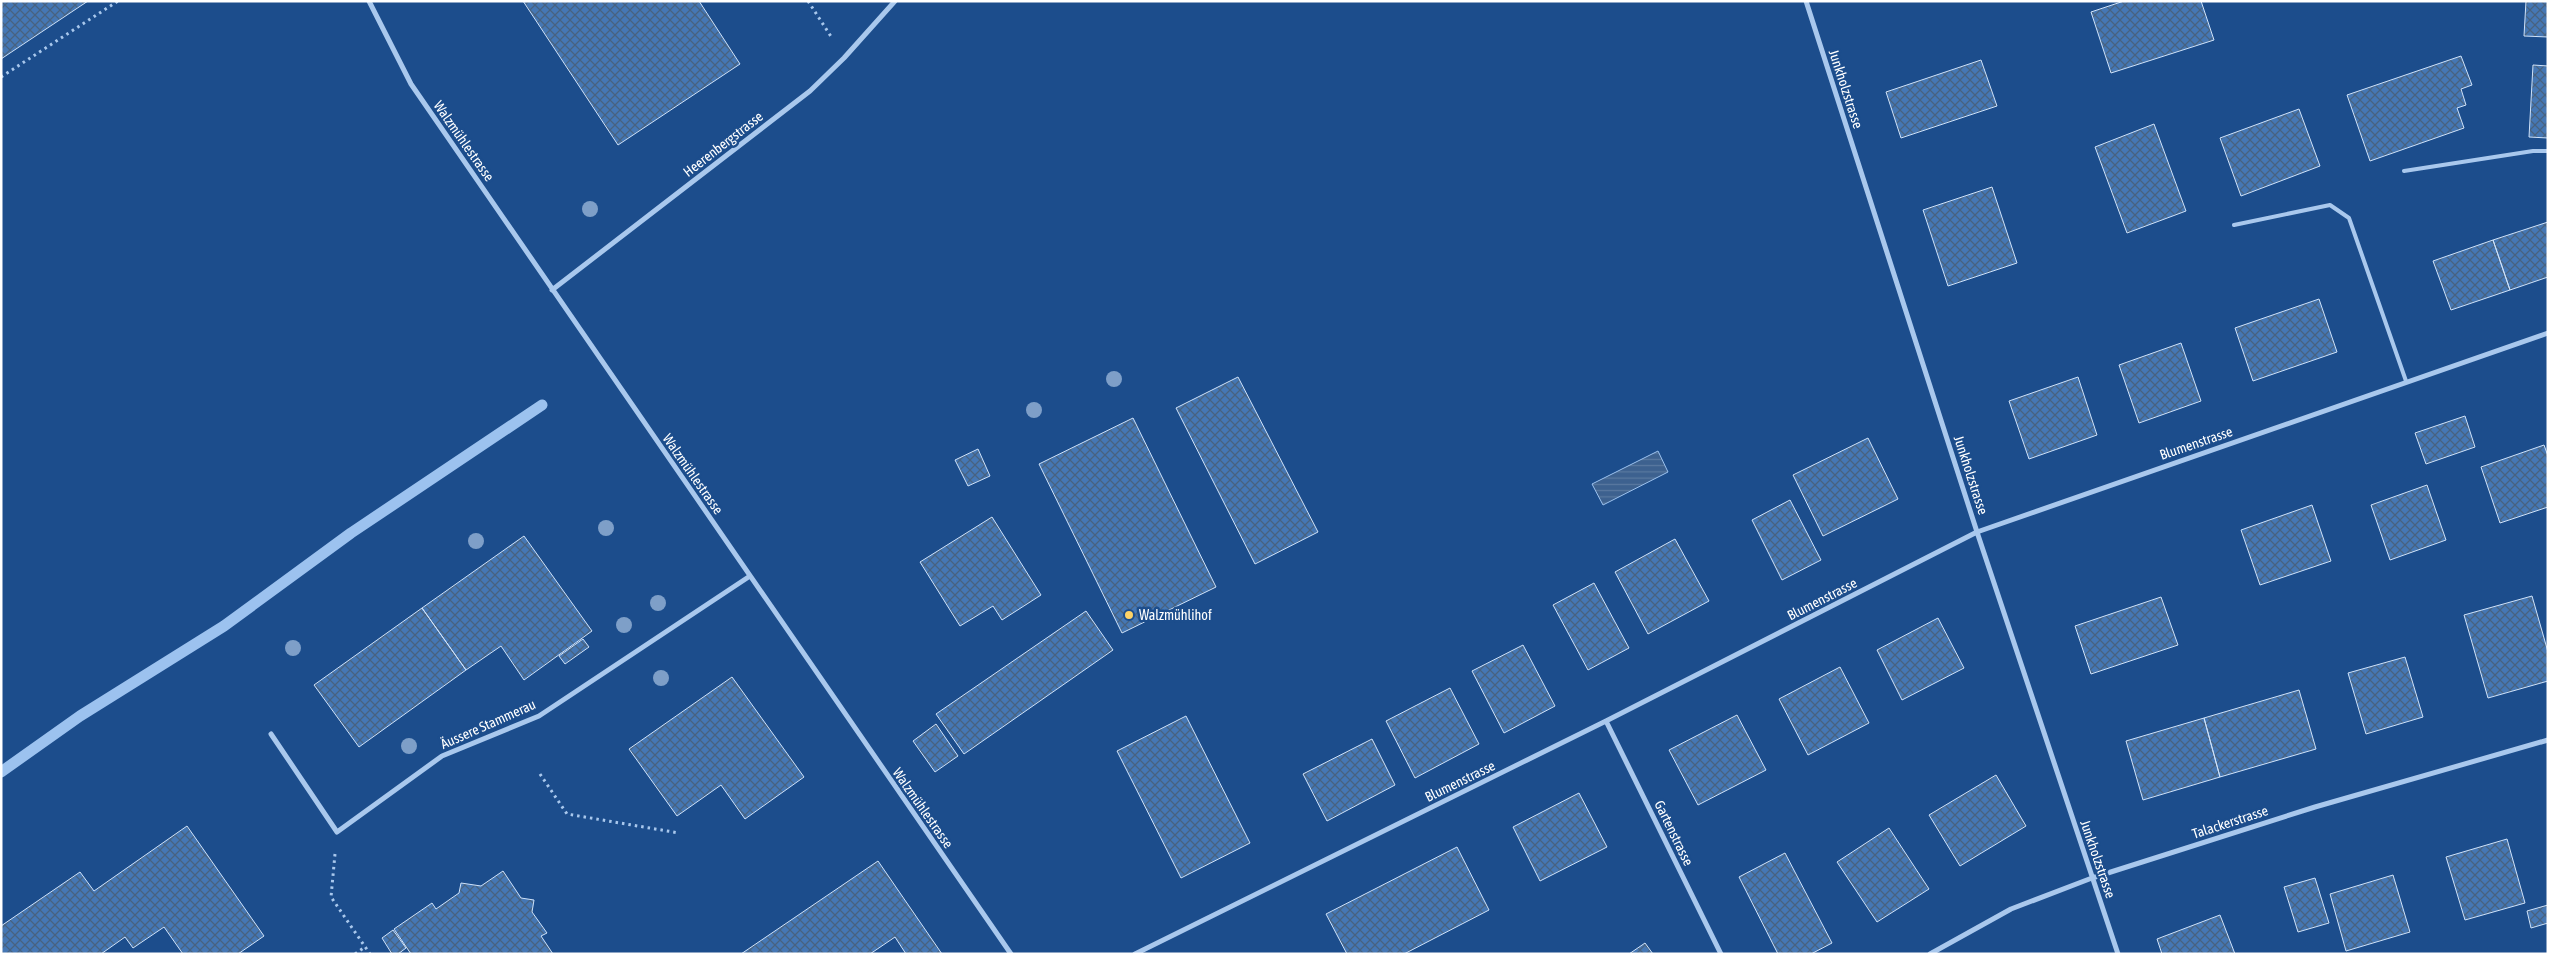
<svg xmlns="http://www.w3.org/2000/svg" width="2549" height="955" font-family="'Asap Condensed',sans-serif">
	<defs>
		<pattern id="water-rules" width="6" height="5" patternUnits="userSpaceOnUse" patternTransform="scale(1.25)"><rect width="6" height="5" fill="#3d618f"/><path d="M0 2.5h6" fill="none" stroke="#5a79a0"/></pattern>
		<pattern id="building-cross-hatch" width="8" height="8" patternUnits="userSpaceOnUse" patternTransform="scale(1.25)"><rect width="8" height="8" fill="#4577b4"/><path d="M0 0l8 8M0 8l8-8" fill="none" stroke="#486280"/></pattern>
	</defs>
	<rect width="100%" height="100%" fill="#1c4d8c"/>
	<path fill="url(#water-rules)" stroke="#9cc2ef" d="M1658 451 1668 472 1603 505 1592 484Z"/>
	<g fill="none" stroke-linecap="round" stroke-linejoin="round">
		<path stroke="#9cc2ef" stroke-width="11" d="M1 772 80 716 224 626 351 533 542 405"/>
	</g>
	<path fill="url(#building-cross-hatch)" stroke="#cfe2f9" d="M1 1H88L1 59Z
		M523 1H699L740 64 618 145Z
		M2124 1H2201L2214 40 2111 73 2091 12Z
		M2526 1H2548V37L2524 36Z
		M2461 56 2472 85 2461 89 2466 105 2457 108 2464 128 2370 161 2347 95Z
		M1981 60 1997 106 1901 138 1886 92Z
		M2533 65 2548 66V138L2529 137Z
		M2299 109 2320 166 2241 196 2220 138Z
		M2154 124 2186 211 2127 233 2095 147Z
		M1992 187 2017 263 1948 286 1923 210Z
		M2548 222V277L2510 290 2493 240Z
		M2493 240 2510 290 2451 310 2433 261Z
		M2319 299 2337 352 2253 381 2235 328Z
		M2181 343 2201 401 2139 423 2119 365Z
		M1238 377 1318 532 1255 564 1176 408Z
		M2078 377 2097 435 2029 459 2009 401Z
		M2465 416 2475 447 2426 464 2415 433Z
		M1133 418 1216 587 1122 633 1039 464Z
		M1868 438 1898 499 1823 536 1793 475Z
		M2544 445 2548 456V507L2500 523 2481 467Z
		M978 449 990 476 968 486 955 460Z
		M2427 485 2446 540 2390 560 2371 505Z
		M1790 500 1821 560 1782 580 1752 520Z
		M2312 505 2331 561 2260 585 2241 530Z
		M992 517 1041 595 1002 620 993 606 960 626 920 562Z
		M524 536 592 631 524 680 501 646 466 670 422 608Z
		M1675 539 1709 601 1648 634 1615 572Z
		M1594 583 1629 648 1588 670 1553 605Z
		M2532 596 2548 652V681L2488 698 2464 615Z
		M2161 597 2178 645 2091 674 2075 626Z
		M422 608 466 670 359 747 314 685Z
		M1086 611 1113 650 964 754 936 714Z
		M1938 618 1964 668 1902 700 1877 650Z
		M583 639 589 647 565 664 559 656Z
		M1523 645 1555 706 1504 733 1472 671Z
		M2405 657 2423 717 2366 734 2348 673Z
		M1840 667 1869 723 1808 755 1779 699Z
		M732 677 804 777 745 819 721 785 677 816 629 749Z
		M1450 688 1479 744 1415 778 1386 721Z
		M2299 690 2316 749 2220 777 2204 718Z
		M1737 715 1766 770 1698 805 1669 750Z
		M1186 716 1250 843 1181 878 1117 751Z
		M2204 718 2220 777 2143 800 2126 741Z
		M936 724 958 756 935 772 913 741Z
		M1372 739 1395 785 1327 821 1303 774Z
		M1996 775 2026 826 1960 866 1929 815Z
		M1579 793 1607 847 1540 881 1513 827Z
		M187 826 264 936 238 954H183L164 927 133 948 125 937 101 954H1V926L80 872 94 891Z
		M1889 828 1929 889 1877 922 1837 862Z
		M2507 839 2525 903 2465 920 2446 857Z
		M1457 847 1489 910 1404 954H1347L1326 914Z
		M1785 853 1832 943 1811 954H1778L1739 877Z
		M878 861 942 954H906L895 937 870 954H741Z
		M503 871 521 898 534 900 532 912 547 933 541 936 553 954H411L394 929 432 903 436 909 459 893 461 883 481 886Z
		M2393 875 2410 932 2346 951 2330 894Z
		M2315 878 2329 923 2298 932 2284 887Z
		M2548 905V923L2531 928 2527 911Z
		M2220 915 2235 954H2162L2157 939Z
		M393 930 406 948 398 954H392L382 938Z
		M1645 943 1653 954H1629Z"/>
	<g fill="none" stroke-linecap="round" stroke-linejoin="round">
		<path stroke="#a9c8ed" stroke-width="3" stroke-dasharray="2.5 4" stroke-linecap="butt" d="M808 1 832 38
			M1 77 118 1
			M540 774 567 814 679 833
			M335 854 331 897 370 954
			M355 954 365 947"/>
		<path stroke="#a9c8ed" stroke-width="4" d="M2404 171 2533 151H2548
			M2234 225 2330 205 2349 218 2406 381"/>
		<path stroke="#a9c8ed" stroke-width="5" d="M369 1 411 84 1011 954
			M1806 1 1977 532 2118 954
			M552 290 810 91 844 58 895 1
			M1606 721 1721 954
			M271 734 337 832 442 756 539 716 750 576
			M1135 954 1606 721 1977 532 2548 333
			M1930 954 2011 909 2092 878 2315 807 2548 740"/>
	</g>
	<g fill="#7e9fc8">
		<circle cx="590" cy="209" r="8"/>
		<circle cx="1114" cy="379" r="8"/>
		<circle cx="1034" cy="410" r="8"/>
		<circle cx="606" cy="528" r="8"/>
		<circle cx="476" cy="541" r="8"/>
		<circle cx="658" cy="603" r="8"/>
		<circle cx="624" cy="625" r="8"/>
		<circle cx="293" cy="648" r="8"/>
		<circle cx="661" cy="678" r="8"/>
		<circle cx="409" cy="746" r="8"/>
	</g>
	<circle fill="#fdd267" stroke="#1c4d8c" stroke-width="2" cx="1129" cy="615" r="5"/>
	<g text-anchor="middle" stroke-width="5" stroke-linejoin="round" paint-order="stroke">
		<g font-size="14" fill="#fff" stroke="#1c4d8c">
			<text transform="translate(1846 89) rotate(72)" y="5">Junkholzstrasse</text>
			<text transform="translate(464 141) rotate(55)" y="5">Walzmühlestrasse</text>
			<text transform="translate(723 144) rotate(-38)" y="5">Heerenbergstrasse</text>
			<text transform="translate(2196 443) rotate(-19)" y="5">Blumenstrasse</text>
			<text transform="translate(693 474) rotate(55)" y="5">Walzmühlestrasse</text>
			<text transform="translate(1971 475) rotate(72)" y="5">Junkholzstrasse</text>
			<text transform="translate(1822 599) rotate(-27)" y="5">Blumenstrasse</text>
			<text transform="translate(488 724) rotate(-24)" y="5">Äussere Stammerau</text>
			<text transform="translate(1460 781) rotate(-26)" y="5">Blumenstrasse</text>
			<text transform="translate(923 808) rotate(55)" y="5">Walzmühlestrasse</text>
			<text transform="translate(2230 822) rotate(-18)" y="5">Talackerstrasse</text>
			<text transform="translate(1674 833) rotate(64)" y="5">Gartenstrasse</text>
			<text transform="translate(2098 859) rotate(71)" y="5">Junkholzstrasse</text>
		</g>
		<g font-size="14" fill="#fff" stroke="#1c4d8c" text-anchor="start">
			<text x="1139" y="620">Walzmühlihof</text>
		</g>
	</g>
	<rect width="2549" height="955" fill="none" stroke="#ffffff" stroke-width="5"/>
</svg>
